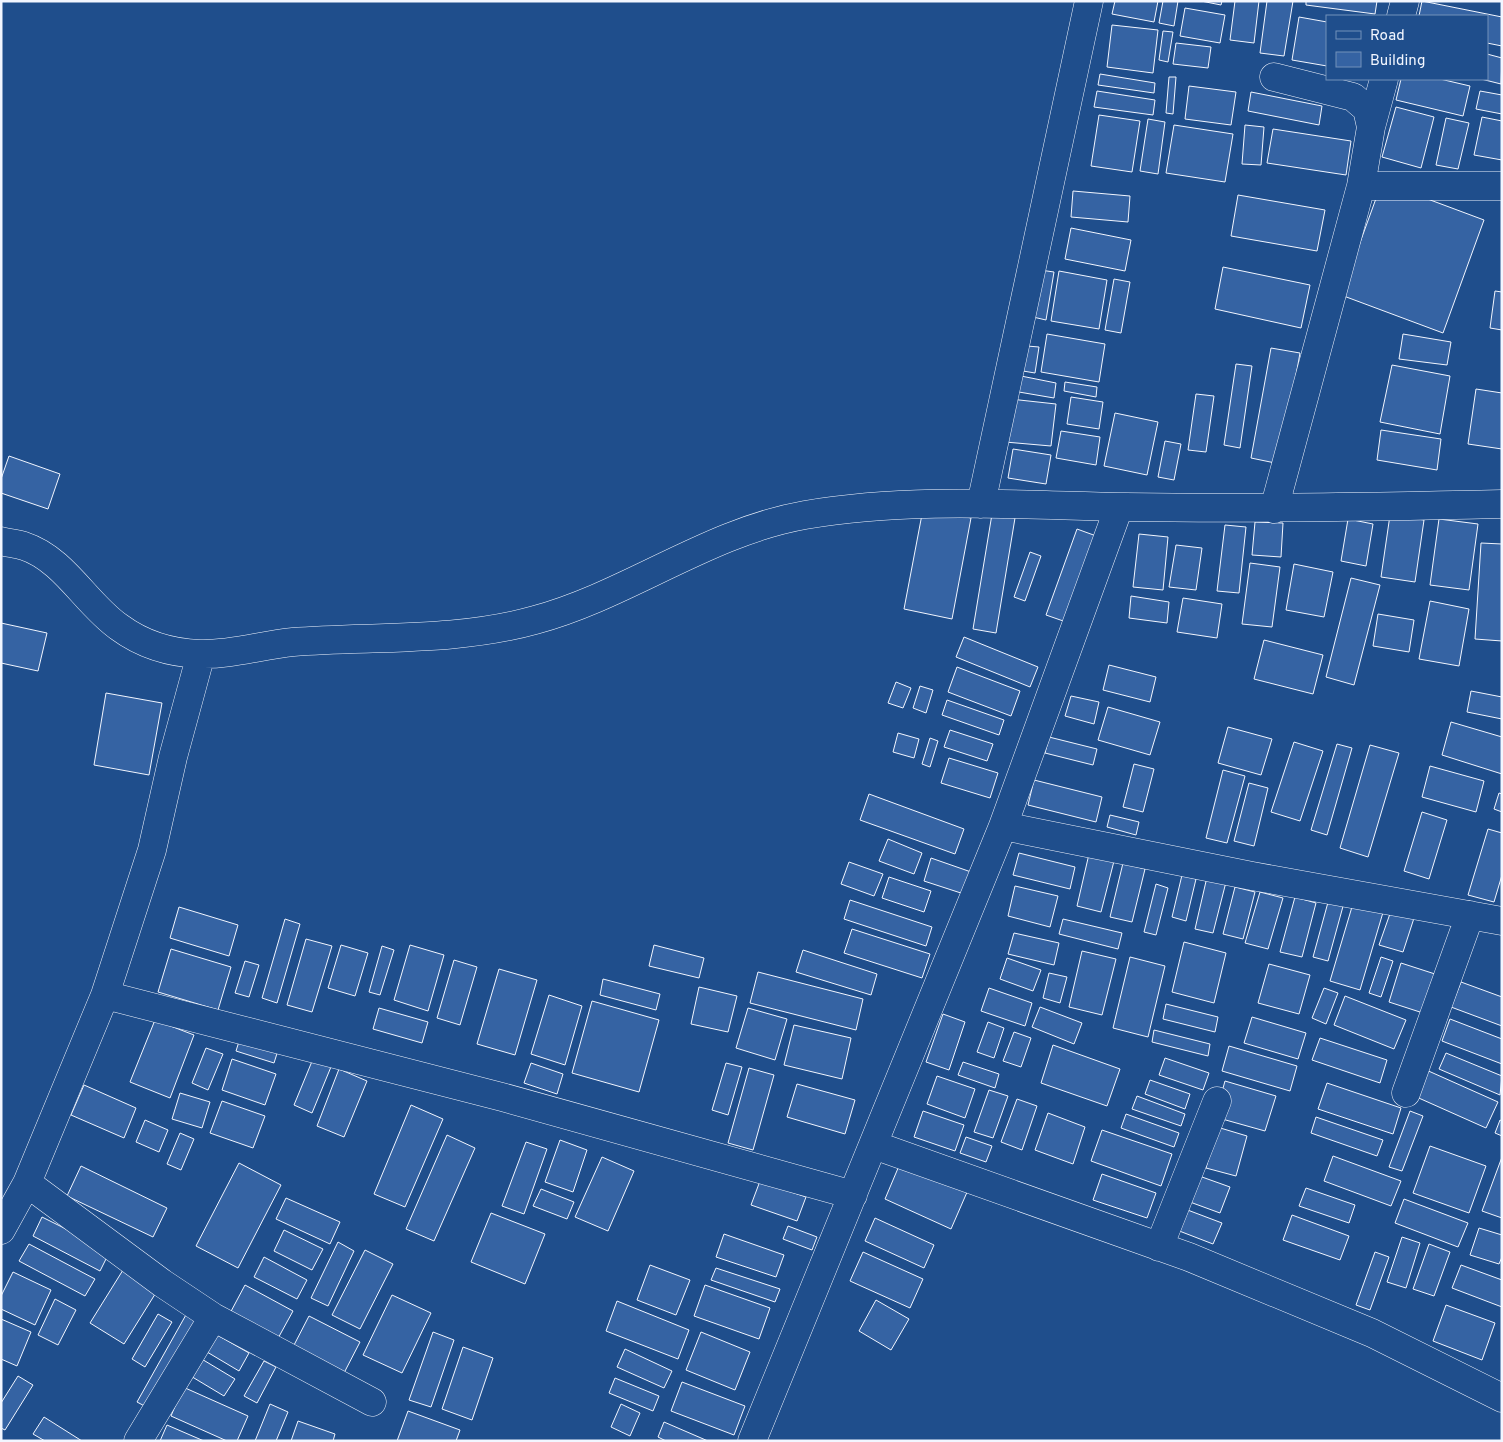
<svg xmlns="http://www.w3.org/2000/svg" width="1503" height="1442" font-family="Overpass,sans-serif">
	<rect width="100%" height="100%" fill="#1f4e8c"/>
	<path fill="#3563a3" stroke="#f2f6ff" d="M1115 1H1158L1154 22 1112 14Z
		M1163 1H1178L1174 26 1159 23Z
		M1201 1H1222L1221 5Z
		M1235 1H1259L1254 43 1230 40Z
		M1267 1H1293L1284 56 1260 53Z
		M1306 1H1377L1375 14 1306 5Z
		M1422 1 1502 17V46L1487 43V16H1419Z
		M1185 8 1225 15 1220 43 1180 36Z
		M1299 17 1327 22V66L1292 60Z
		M1112 25 1158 30 1153 73 1107 67Z
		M1163 31 1173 32 1168 62 1159 60Z
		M1176 43 1211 47 1208 68 1173 64Z
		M1487 54 1502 58 1501 84 1481 79H1487Z
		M1100 74 1155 83 1154 93 1098 85Z
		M1169 77H1176L1173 114 1166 113Z
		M1401 79H1440L1470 86 1463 116 1396 100Z
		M1189 86 1236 92 1231 125 1185 119Z
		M1097 91 1155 100 1153 115 1094 107Z
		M1480 91 1502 95V114L1476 109Z
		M1251 92 1322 106 1319 125 1248 111Z
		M1396 107 1434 117 1421 168 1382 157Z
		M1099 115 1140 121 1132 172 1091 166Z
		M1482 117 1502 121V160L1474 155Z
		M1446 118 1469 123 1458 169 1436 165Z
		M1148 119 1165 122 1158 174 1140 171Z
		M1174 125 1233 134 1225 182 1166 173Z
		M1245 125 1264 127 1261 165 1242 164Z
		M1273 129 1351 141 1346 175 1267 163Z
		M1382 182 1484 220 1443 333 1341 295Z
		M1073 191 1130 196 1128 222 1071 217Z
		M1238 195 1325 210 1317 251 1231 236Z
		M1071 228 1131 240 1125 271 1065 259Z
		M1223 267 1310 285 1301 328 1215 309Z
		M1040 270 1054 272 1046 320 1033 317Z
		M1059 271 1107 280 1099 329 1051 321Z
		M1114 279 1130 282 1121 333 1105 330Z
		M1495 291 1502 292V330L1490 328Z
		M1047 334 1105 344 1099 382 1041 372Z
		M1403 334 1451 342 1447 365 1399 359Z
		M1027 346 1039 347 1035 373 1023 371Z
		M1271 348 1300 353 1280 464 1251 458Z
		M1236 364 1252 366 1240 448 1224 445Z
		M1392 365 1450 376 1440 434 1380 422Z
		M1016 375 1056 383 1054 398 1013 391Z
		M1065 382 1097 387 1096 397 1064 391Z
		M1476 389 1502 393V449L1468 444Z
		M1196 394 1214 396 1206 452 1188 450Z
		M1071 397 1103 402 1099 429 1067 424Z
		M1010 399 1056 404 1051 446 1005 442Z
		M1115 413 1158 422 1147 475 1104 466Z
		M1381 430 1441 439 1437 470 1377 460Z
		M1061 431 1100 437 1096 465 1056 458Z
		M1165 441 1181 444 1174 480 1158 477Z
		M1013 449 1051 455 1046 484 1008 478Z
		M9 456 60 474 48 509 1 493V479Z
		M923 509 971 518 952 619 904 609Z
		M992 514 1015 518 996 633 973 629Z
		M1390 515 1424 520 1415 582 1381 577Z
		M1348 519 1373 524 1366 566 1341 561Z
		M1439 519 1478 524 1469 590 1430 585Z
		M1255 522 1283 523 1281 557 1252 555Z
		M1225 525 1246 527 1239 593 1217 591Z
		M1077 529 1099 537 1069 623 1046 615Z
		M1139 534 1168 537 1163 590 1133 587Z
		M1481 543 1502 544V641L1475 639Z
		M1176 545 1202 548 1196 590 1169 587Z
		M1030 552 1041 556 1025 601 1014 597Z
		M1250 563 1280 567 1272 627 1242 624Z
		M1294 564 1333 572 1324 617 1286 610Z
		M1351 578 1380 585 1354 685 1326 677Z
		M1131 596 1169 602 1167 623 1129 618Z
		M1183 598 1222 604 1217 638 1177 632Z
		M1430 601 1469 609 1459 666 1419 659Z
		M1378 614 1414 620 1409 652 1373 646Z
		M1 623 47 633 38 671 1 663Z
		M964 637 1038 667 1030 687 956 657Z
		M1264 640 1323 655 1313 694 1254 679Z
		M1109 665 1156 677 1150 702 1103 690Z
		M957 667 1020 691 1011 716 948 692Z
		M896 682 911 688 903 708 888 703Z
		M920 686 933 690 926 713 913 708Z
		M1471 691 1502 697V719L1467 712Z
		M106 693 162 703 149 775 94 765Z
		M1071 696 1099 702 1094 724 1065 716Z
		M947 700 1004 720 999 735 942 715Z
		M1108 707 1160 722 1150 755 1098 740Z
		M1451 722 1502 737V774L1442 755Z
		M1228 727 1272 739 1261 775 1218 763Z
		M950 730 993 744 987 761 944 747Z
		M898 733 919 739 914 758 893 752Z
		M1049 737 1097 749 1093 765 1045 753Z
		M930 738 938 741 930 767 922 764Z
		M1294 742 1323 751 1300 821 1271 812Z
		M1337 744 1352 748 1327 835 1311 830Z
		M1370 745 1399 753 1368 857 1340 848Z
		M949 758 998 773 990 798 941 783Z
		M1134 764 1154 769 1143 812 1123 807Z
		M1430 766 1484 781 1476 812 1422 797Z
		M1223 770 1245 776 1227 843 1206 838Z
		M1034 780 1102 797 1096 822 1028 805Z
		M1249 783 1268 788 1254 846 1234 841Z
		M1499 793 1502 794V812L1494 809Z
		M869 794 964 829 955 854 860 820Z
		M1422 812 1447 820 1429 879 1404 871Z
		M1110 815 1139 822 1136 835 1107 827Z
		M1488 829 1502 833V875L1494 902 1468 895Z
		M888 839 922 853 914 874 879 861Z
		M1019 853 1075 867 1070 889 1013 875Z
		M1089 854 1114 861 1101 912 1077 906Z
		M931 858 974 873 967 895 924 881Z
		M849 862 883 874 874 896 841 884Z
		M1123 863 1145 869 1132 922 1110 917Z
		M1182 875 1196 879 1186 921 1172 917Z
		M889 877 931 891 924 912 882 898Z
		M1207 877 1226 882 1213 933 1195 929Z
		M1156 884 1168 888 1156 935 1144 932Z
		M1015 886 1058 896 1050 927 1008 916Z
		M1235 887 1255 892 1243 939 1223 934Z
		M1260 892 1283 898 1268 949 1245 943Z
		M1330 895 1345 899 1328 961 1313 957Z
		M1295 897 1316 903 1302 957 1280 952Z
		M850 900 932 927 926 946 844 919Z
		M1354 900 1384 909 1360 990 1330 981Z
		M179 907 238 925 229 956 170 938Z
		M1392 908 1415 915 1403 952 1379 945Z
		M285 919 300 924 277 1003 262 998Z
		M1063 919 1122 933 1118 949 1059 934Z
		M852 929 930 954 922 978 844 953Z
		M1014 933 1059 943 1054 965 1008 954Z
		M306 939 332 946 312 1012 287 1005Z
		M1184 942 1226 953 1214 1003 1172 992Z
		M341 945 368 953 355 996 328 988Z
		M410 945 444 955 428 1011 394 1000Z
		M654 945 704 958 699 978 649 966Z
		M382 946 394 950 380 995 369 992Z
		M171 949 231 967 218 1010 158 992Z
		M803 950 877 974 871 995 796 972Z
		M1082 951 1116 959 1102 1015 1069 1007Z
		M1130 957 1165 966 1148 1037 1113 1028Z
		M1381 957 1393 961 1381 997 1369 993Z
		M1007 958 1041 970 1033 991 1000 979Z
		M454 960 477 967 460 1025 437 1018Z
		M245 961 259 965 249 997 235 993Z
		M1401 963 1435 974 1423 1013 1389 1002Z
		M1269 964 1310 975 1299 1014 1258 1003Z
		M499 969 537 980 515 1055 477 1044Z
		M758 972 863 999 856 1030 750 1003Z
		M1049 973 1067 977 1060 1003 1043 998Z
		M603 979 660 994 656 1010 600 995Z
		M1461 982 1502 997V1026L1451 1007Z
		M699 987 737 996 728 1032 691 1024Z
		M989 988 1032 1003 1025 1026 981 1011Z
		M1324 988 1338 993 1326 1024 1312 1018Z
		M549 995 582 1006 565 1065 531 1054Z
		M1345 996 1406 1020 1394 1049 1334 1025Z
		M592 1001 659 1020 639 1092 572 1073Z
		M1166 1004 1218 1017 1215 1032 1163 1019Z
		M1040 1007 1082 1023 1074 1044 1032 1027Z
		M379 1008 428 1022 422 1043 373 1029Z
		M748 1008 787 1019 775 1060 736 1048Z
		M943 1014 965 1022 949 1070 926 1062Z
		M1252 1017 1306 1033 1298 1059 1244 1043Z
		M1450 1019 1502 1039V1064L1442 1041Z
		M155 1020 194 1035 170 1098 130 1082Z
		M988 1022 1004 1028 994 1058 977 1052Z
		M794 1025 851 1038 842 1079 784 1065Z
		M1154 1030 1210 1044 1208 1056 1152 1042Z
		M1014 1032 1031 1038 1021 1067 1003 1061Z
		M241 1035 279 1047 274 1063 236 1051Z
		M1320 1038 1387 1060 1380 1083 1312 1060Z
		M1053 1045 1120 1069 1107 1106 1041 1083Z
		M1229 1046 1297 1066 1290 1091 1222 1071Z
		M206 1048 223 1054 208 1090 192 1083Z
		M1446 1053 1502 1076 1500 1095 1439 1069Z
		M315 1054 333 1062 312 1113 294 1105Z
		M1165 1058 1209 1073 1203 1090 1159 1075Z
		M232 1059 276 1074 265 1105 222 1090Z
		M963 1062 999 1074 995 1088 958 1075Z
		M531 1063 563 1074 557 1094 524 1083Z
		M726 1063 742 1067 728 1115 712 1110Z
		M749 1068 774 1075 753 1150 728 1143Z
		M339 1069 367 1081 344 1137 317 1126Z
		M1424 1069 1498 1102 1486 1128 1412 1095Z
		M937 1076 975 1089 965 1118 927 1104Z
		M1150 1080 1190 1094 1185 1109 1145 1094Z
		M1225 1081 1276 1096 1265 1131 1215 1117Z
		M1327 1083 1401 1108 1393 1134 1318 1109Z
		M797 1084 855 1100 845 1134 787 1117Z
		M84 1085 136 1108 124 1138 71 1115Z
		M989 1090 1008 1096 993 1138 974 1132Z
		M180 1093 210 1102 202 1128 172 1119Z
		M1137 1096 1185 1114 1181 1126 1132 1109Z
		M1017 1099 1037 1106 1022 1150 1001 1142Z
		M222 1101 265 1116 253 1148 210 1133Z
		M411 1105 443 1119 405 1207 374 1194Z
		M923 1111 964 1125 955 1151 914 1137Z
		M1410 1111 1423 1116 1402 1171 1389 1167Z
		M1048 1113 1085 1127 1073 1164 1035 1150Z
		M1126 1114 1179 1133 1174 1147 1121 1128Z
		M1316 1117 1383 1140 1377 1156 1311 1133Z
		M145 1120 168 1130 159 1152 136 1142Z
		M1500 1120 1502 1121V1136L1495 1133Z
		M1217 1127 1247 1136 1236 1176 1206 1168Z
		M1102 1130 1172 1154 1161 1186 1091 1161Z
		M180 1133 194 1139 181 1170 167 1164Z
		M447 1135 475 1148 434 1241 406 1229Z
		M966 1137 992 1146 986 1162 960 1153Z
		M560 1140 587 1150 573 1192 545 1182Z
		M526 1142 547 1149 524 1214 502 1206Z
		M1430 1146 1486 1166 1469 1213 1413 1193Z
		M904 1154 971 1183 951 1229 885 1199Z
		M1333 1156 1401 1181 1391 1206 1324 1181Z
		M602 1157 634 1171 608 1231 575 1217Z
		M1502 1157V1218L1482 1211Z
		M239 1163 281 1185 238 1268 196 1246Z
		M81 1166 167 1208 153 1237 67 1196Z
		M1188 1172 1230 1187 1220 1213 1179 1198Z
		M1102 1174 1156 1193 1147 1218 1093 1200Z
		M760 1181 806 1197 797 1221 751 1205Z
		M1306 1188 1355 1205 1349 1223 1299 1206Z
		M541 1189 574 1202 567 1219 533 1206Z
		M286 1198 340 1222 330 1244 276 1219Z
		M1404 1199 1468 1223 1458 1247 1395 1223Z
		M1177 1206 1222 1223 1213 1244 1169 1227Z
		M491 1213 545 1234 525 1284 471 1262Z
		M1292 1215 1349 1236 1340 1260 1283 1240Z
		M42 1217 110 1251 100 1271 33 1236Z
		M875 1218 934 1245 924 1268 865 1241Z
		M788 1226 817 1237 812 1250 783 1239Z
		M1479 1228 1502 1235V1257L1499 1264 1470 1255Z
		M284 1230 323 1249 312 1270 274 1251Z
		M724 1234 784 1255 776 1277 716 1257Z
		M1402 1237 1420 1243 1406 1288 1387 1282Z
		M338 1242 354 1251 328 1306 311 1298Z
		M29 1244 95 1279 85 1296 19 1261Z
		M1429 1244 1450 1252 1434 1296 1413 1289Z
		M365 1250 393 1264 360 1329 332 1315Z
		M863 1252 923 1279 910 1308 850 1281Z
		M1375 1252 1389 1257 1370 1310 1356 1305Z
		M264 1257 307 1280 297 1299 254 1277Z
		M128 1262 162 1283 124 1344 90 1323Z
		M650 1265 690 1280 676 1315 637 1300Z
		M1461 1265 1502 1280V1307L1452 1288Z
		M716 1268 780 1289 775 1302 711 1280Z
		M13 1272 51 1290 35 1325 1 1309V1296Z
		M245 1285 293 1311 276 1342 228 1317Z
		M705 1285 770 1308 759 1339 694 1316Z
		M392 1295 431 1313 402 1373 363 1355Z
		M55 1299 76 1310 58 1345 38 1335Z
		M876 1300 909 1319 891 1350 859 1331Z
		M617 1301 689 1330 678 1359 606 1331Z
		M1446 1305 1495 1323 1482 1360 1433 1341Z
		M187 1313 203 1322 154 1411 137 1402Z
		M158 1314 172 1322 145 1367 132 1359Z
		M309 1316 360 1342 344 1373 293 1347Z
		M1 1319 31 1332 17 1366 1 1359Z
		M212 1332 249 1353 239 1371 202 1349Z
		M433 1332 454 1340 431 1407 409 1400Z
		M701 1332 750 1352 735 1390 686 1370Z
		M463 1347 493 1358 472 1420 442 1409Z
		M625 1349 672 1371 664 1388 617 1367Z
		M200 1358 235 1379 224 1396 189 1375Z
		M264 1361 276 1367 257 1403 244 1396Z
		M18 1376 33 1385 5 1430 1 1428V1403Z
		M615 1378 659 1396 653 1411 609 1393Z
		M682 1382 745 1406 734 1435 671 1411Z
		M183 1387 248 1416 237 1441H227L171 1416Z
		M270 1404 288 1412 276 1441H255Z
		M621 1404 640 1413 630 1436 611 1427Z
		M408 1411 460 1430 456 1441H397Z
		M44 1417 82 1441H45L33 1434Z
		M298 1421 335 1434 333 1441H291Z
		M664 1422 708 1441H666L658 1437Z
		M167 1425 204 1441H160Z"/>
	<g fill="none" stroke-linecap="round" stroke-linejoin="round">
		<g stroke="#f2f6ff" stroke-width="29">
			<path id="minor" d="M1401 16 1405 1
				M1274 77 1353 97 1367 109 1371 127 1361 186 1274 509
				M1371 127 1384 79
				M1361 186H1502
				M981 504 1089 1
				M1 541C9 543 17 544 24 546 64 559 86 604 119 627 142 644 171 653 200 654 231 655 262 645 293 642 372 636 457 642 535 620 628 595 708 532 805 515 910 497 1019 505 1125 507 1251 509 1376 507 1502 504
				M1003 826 1252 876 1502 921
				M105 995 502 1097 853 1195
				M1406 1093 1470 915
				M874 1145 1189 1257 1372 1333 1502 1398
				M27 1183 162 1283 213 1317 372 1402
				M1 1230 27 1183 105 995 152 850 173 757 201 654
				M1159 1247 1217 1101
				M138 1441 213 1317
				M752 1441 1003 826 1119 507"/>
		</g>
		<use href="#minor" stroke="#1f4e8c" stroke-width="28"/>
	</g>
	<rect width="1503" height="1442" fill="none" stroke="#f2f6ff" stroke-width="5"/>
	<rect x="1326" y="15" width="162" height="65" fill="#1f4e8c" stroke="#7391ba"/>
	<rect x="1336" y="31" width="25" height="8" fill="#1f4e8c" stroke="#7391ba"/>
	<text x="1370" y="40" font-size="15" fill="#f2f6ff">Road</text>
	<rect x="1336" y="52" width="25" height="15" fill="#3563a3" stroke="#7391ba"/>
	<text x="1370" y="65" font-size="15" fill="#f2f6ff">Building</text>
</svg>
